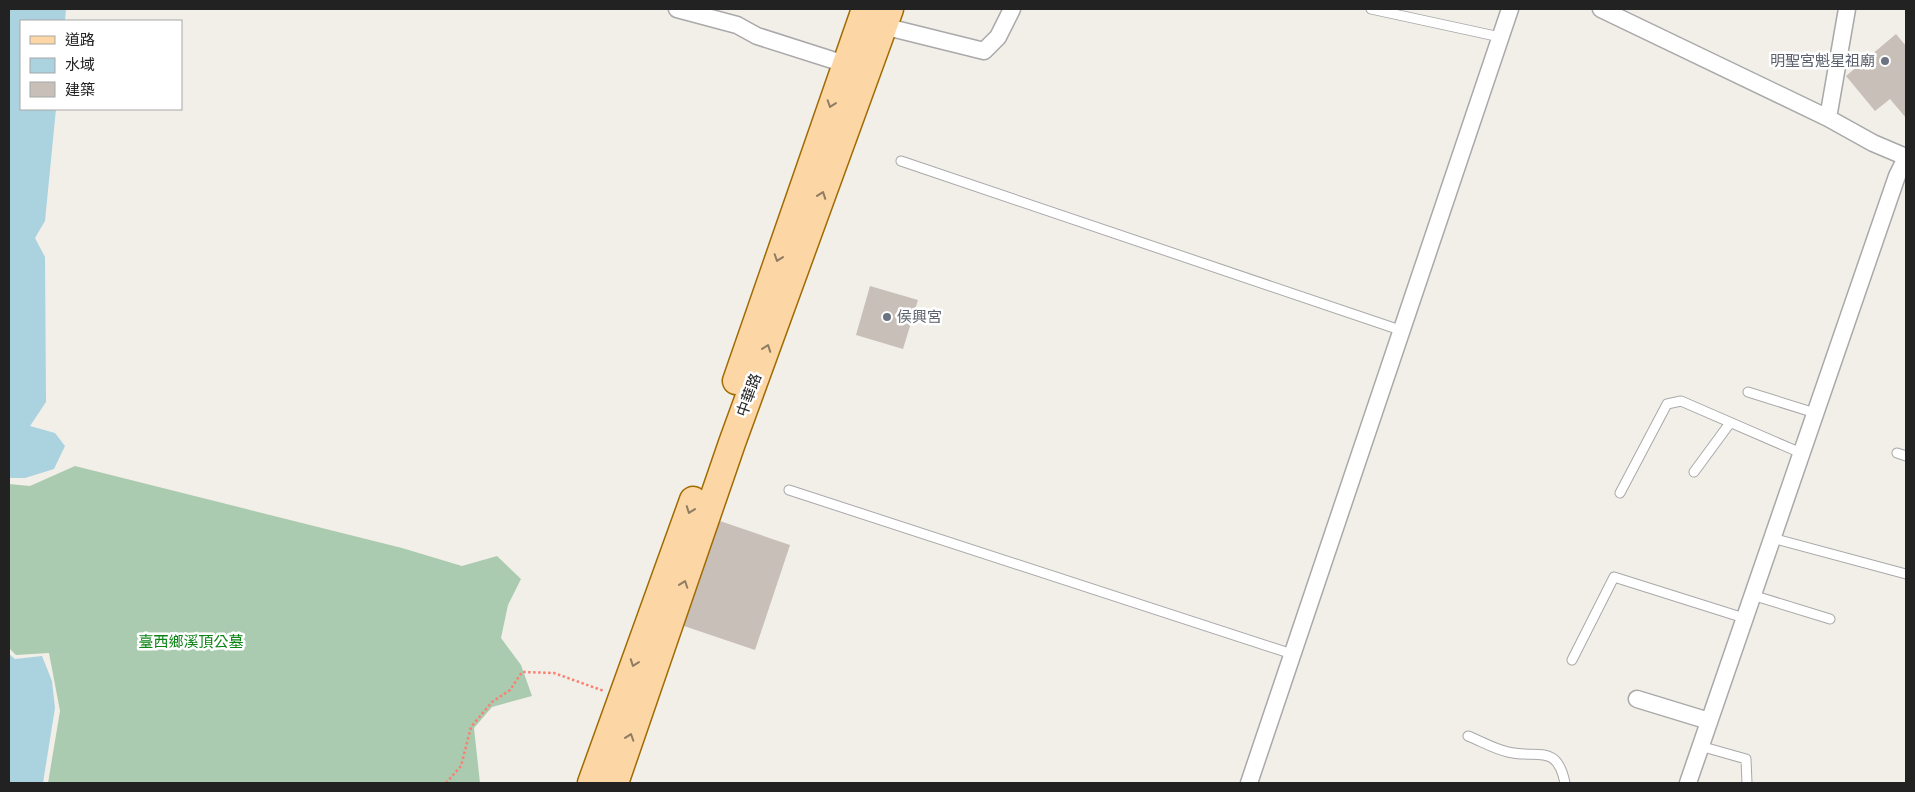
<svg xmlns="http://www.w3.org/2000/svg" width="1915" height="792" font-family="Cabin,'Noto Sans TC',sans-serif">
	<rect width="100%" height="100%" fill="#f2efe9"/>
	<path fill="#aacbaf" d="M75 466 402 548 462 566 497 556 521 579 508 605 501 638 521 665 532 696 492 707 474 728 480 783H48L60 711 49 653 16 655 9 648V484L30 486Z"/>
	<path fill="#aad3df" d="M9 9H66L65 21H21V109H56L45 221 35 238 45 257 46 402 30 426 55 433 65 446 54 469 25 478H9Z
		M9 654 15 659 42 656 52 681 55 708 43 783H9Z"/>
	<path fill="#c7bfb8" d="M1896 34 1906 46V118L1890 99 1875 111 1846 76Z
		M870 286 918 300 903 349 856 335Z
		M717 520 790 545 755 650 681 625Z"/>
	<g fill="none" stroke-linecap="round" stroke-linejoin="round">
		<g stroke="#a9a9a9" stroke-width="11">
			<path id="lane" d="M1371 9 1500 37
				M901 161 1400 330
				M1748 392 1815 413
				M1897 453 1906 456
				M1694 472 1730 423
				M789 490 1292 654
				M1620 493 1667 404 1681 401 1801 453
				M1772 538 1906 574
				M1752 595 1830 619
				M1572 660 1614 577 1744 618
				M1468 736C1481 741 1494 749 1508 752 1538 759 1557 743 1565 783
				M1700 746 1746 759 1747 783"/>
		</g>
		<g stroke="#a9a9a9" stroke-width="19">
			<path id="street" d="M677 9 737 25 757 36 845 64
				M1601 9 1828 118 1873 143 1906 157
				M883 26 984 51 998 37 1012 9
				M1828 118 1847 9
				M1637 699 1709 721
				M1249 783 1510 9
				M1688 783 1897 176 1906 158"/>
		</g>
		<g stroke="#a06b00" stroke-width="29">
			<path id="primary" d="M736 381 865 9
				M591 783 693 500
				M615 783 732 443 890 9"/>
		</g>
		<path stroke="#fa8072" stroke-width="2.5" stroke-dasharray="2.5 2.5" stroke-linecap="butt" d="M446 783 461 766 471 727 492 702 510 690 522 672 554 673 604 691"/>
		<use href="#lane" stroke="#fff" stroke-width="9"/>
		<use href="#street" stroke="#fff" stroke-width="16"/>
		<use href="#primary" stroke="#fcd6a4" stroke-width="26"/>
	</g>
	<defs><path id="oneway-chevron" d="M-2-3.5L2.5 0L-2 3.5" fill="none" stroke-width="1.6" stroke-linecap="round" stroke-linejoin="round" transform="scale(1.25)"/></defs>
	<g stroke="#8f7c63">
		<use href="#oneway-chevron" transform="translate(831 104) rotate(109)"/>
		<use href="#oneway-chevron" transform="translate(822 195) rotate(-70)"/>
		<use href="#oneway-chevron" transform="translate(778 258) rotate(109)"/>
		<use href="#oneway-chevron" transform="translate(767 348) rotate(-70)"/>
		<use href="#oneway-chevron" transform="translate(690 510) rotate(110)"/>
		<use href="#oneway-chevron" transform="translate(684 584) rotate(-71)"/>
		<use href="#oneway-chevron" transform="translate(634 663) rotate(110)"/>
		<use href="#oneway-chevron" transform="translate(630 737) rotate(-71)"/>
	</g>
	<g fill="#6b7280" stroke="#fff" stroke-width="2">
		<circle cx="1885" cy="61" r="5"/>
		<circle cx="887" cy="317" r="5"/>
	</g>
	<g text-anchor="middle" stroke-width="5" stroke-linejoin="round" paint-order="stroke">
		<g font-size="15" fill="#5b616d" stroke="#fff" text-anchor="end">
			<text x="1875" y="66">明聖宮魁星祖廟</text>
			<text x="897" y="322" text-anchor="start">侯興宮</text>
		</g>
		<g font-size="15" fill="#222" stroke="#fff">
			<text transform="translate(749 395) rotate(-70)" y="5">中華路</text>
		</g>
		<g font-size="15" fill="#0c8416" stroke="#fff">
			<text x="191" y="647">臺西鄉溪頂公墓</text>
		</g>
	</g>
	<rect width="1915" height="792" fill="none" stroke="#222222" stroke-width="20"/>
	<rect x="20" y="20" width="162" height="90" fill="#ffffff" stroke="#a7a7a7"/>
	<rect x="30" y="36" width="25" height="8" fill="#fcd6a4" stroke="#a7a7a7"/>
	<text x="65" y="45" font-size="15" fill="#222222">道路</text>
	<rect x="30" y="58" width="25" height="15" fill="#aad3df" stroke="#a7a7a7"/>
	<text x="65" y="70" font-size="15" fill="#222222">水域</text>
	<rect x="30" y="82" width="25" height="15" fill="#c7bfb8" stroke="#a7a7a7"/>
	<text x="65" y="95" font-size="15" fill="#222222">建築</text>
</svg>
